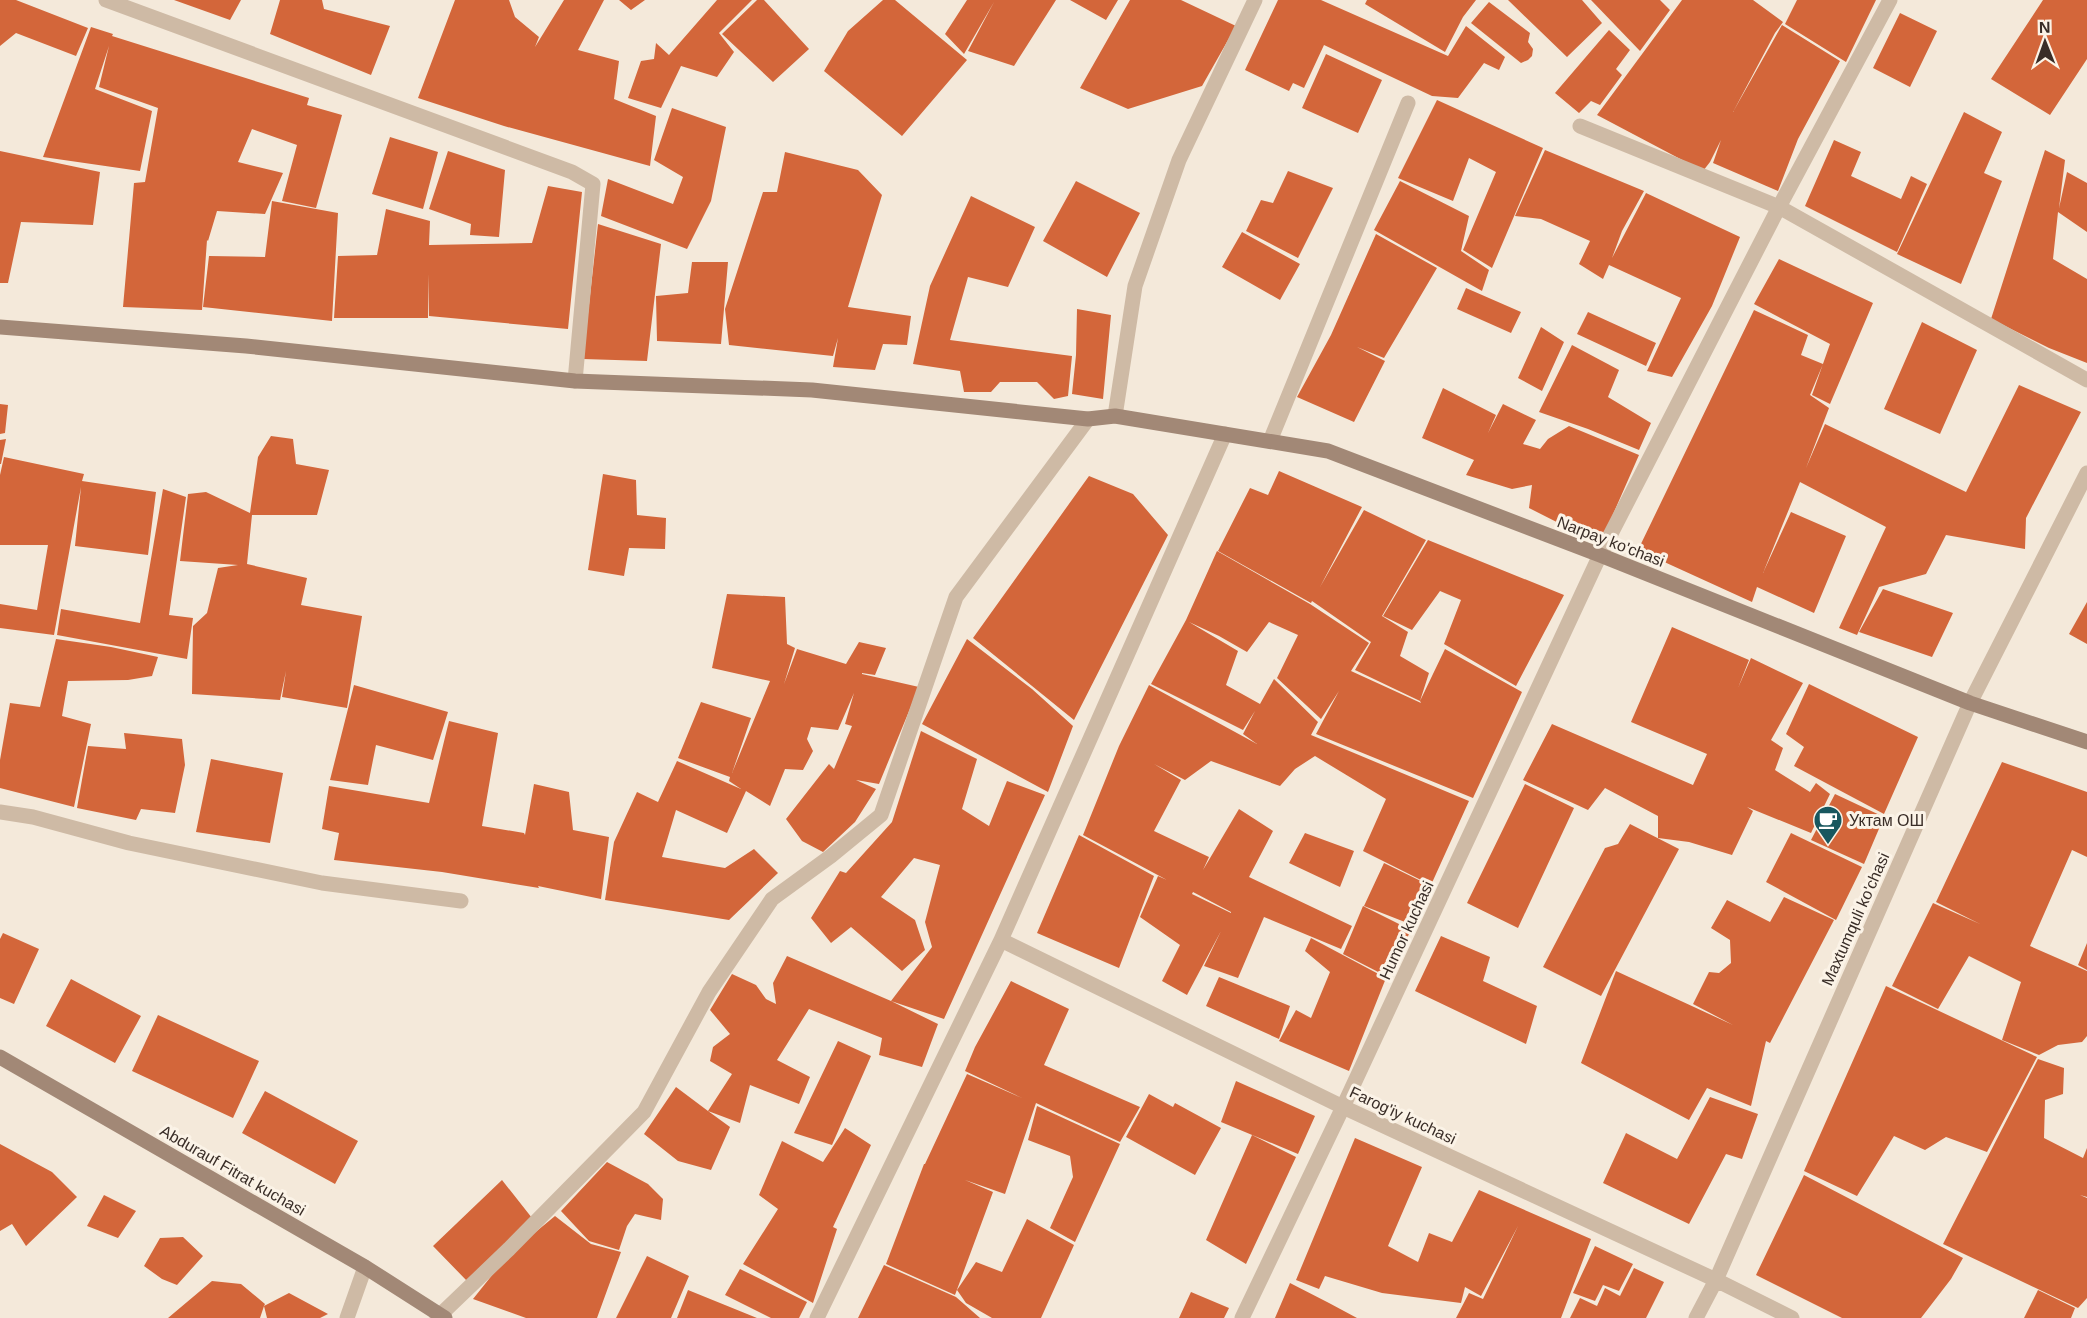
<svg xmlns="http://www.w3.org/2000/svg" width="2087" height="1318" font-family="Helvetica,sans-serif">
	<rect width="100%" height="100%" fill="#f4e9da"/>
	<path fill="#d3663a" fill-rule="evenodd" d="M0 0H16L88 28 76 56 16 33 0 46Z
		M174 0H241L230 20Z
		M280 0H322L324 9 390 26 371 75 270 34Z
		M455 0H509L515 17 539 37 535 47 564 0H604L578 50 619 61 614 99 656 116 650 166 504 126 418 98Z
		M619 0H645L631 10Z
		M717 0H752L719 33 734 52 717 77 681 66 661 108 628 98 641 61 654 59 656 43 669 55Z
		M757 0H764L809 49 773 82 722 34Z
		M883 0H895L967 60 902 136 824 71 848 31Z
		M967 0H1056L1014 66 968 51 994 2 964 54 945 34Z
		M1070 0H1118L1106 20Z
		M1130 0H1181L1236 26 1202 86 1128 109 1080 88Z
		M1278 0H1321L1448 56 1466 26 1505 57 1499 70 1484 63 1458 98 1432 96 1324 45 1304 88 1293 83 1289 91 1245 70Z
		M1367 0H1476L1463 17 1445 52 1365 4Z
		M1508 0H1582L1602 23 1567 57Z
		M1591 0H1660L1670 10 1640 51Z
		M1682 0H1753L1783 22 1775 33 1733 112 1782 25 1840 61 1798 139 1778 191 1713 163 1721 140 1710 162 1703 171 1597 115Z
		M1797 0H1876L1846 62 1785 24Z
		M2043 0H2087V59L2050 115 1991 79Z
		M1489 2 1530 33 1528 42 1533 49 1532 56 1528 60 1521 63 1471 23Z
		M1900 13 1937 31 1910 87 1873 68Z
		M91 27 113 34 112 36 309 98 307 105 342 115 316 208 282 201 297 145 252 129 238 162 283 173 265 214 217 211 208 241 207 240 202 310 123 307 134 183 145 182 158 108 99 87 109 46 95 89 152 111 140 171 43 157Z
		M1609 30 1630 50 1616 69 1622 75 1600 105 1591 101 1579 113 1555 93Z
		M1326 54 1382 80 1358 133 1302 108Z
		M1437 100 1543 148 1492 268 1463 250 1496 172 1469 158 1453 201 1398 178Z
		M672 108 726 127 711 201 687 249 601 216 608 179 673 204 683 177 654 160Z
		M1964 112 2002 132 1984 173 2002 181 1961 284 1897 254Z
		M390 137 438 152 423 209 372 194Z
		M1834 140 1861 152 1851 176 1901 199 1911 176 1927 184 1897 252 1805 206Z
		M1545 150 1644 191 1622 231 1612 258 1646 193 1740 237 1712 306 1672 377 1647 371 1681 298 1609 265 1603 279 1579 264 1590 241 1541 219 1515 216Z
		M2045 150 2065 160 2059 208 2067 172 2087 183V232L2058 212 2053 259 2087 279V363L2049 348 1991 319Z
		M0 151 100 172 93 225 21 222 8 283H0Z
		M448 151 505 170 499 237 470 235 471 224 429 209Z
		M785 152 858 170 882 195 848 307 911 316 907 345 883 344 875 370 833 367 838 338 833 356 729 345 725 309 763 192H777Z
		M1288 171 1333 188 1298 258 1246 231 1261 200 1273 203Z
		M1076 181 1140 213 1107 277 1043 241Z
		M1400 181 1469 216 1461 251 1489 270 1482 291 1374 230Z
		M548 186 582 192 568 329 429 316V274L428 318H334L338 256 377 255 386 209 430 221 429 245 532 243Z
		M971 196 1035 227 1008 287 968 277 950 340 1072 356 1068 396 1054 399 1037 382H1000L991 392H964L960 371 913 364 930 286Z
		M272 201 338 213 332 321 203 307 209 256 265 257Z
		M598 224 661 244 647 361 583 359Z
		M1242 232 1300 264 1280 300 1222 267Z
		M1376 234 1437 268 1384 358 1357 347 1385 361 1354 422 1297 397 1331 335Z
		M1779 259 1873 303 1830 404 1812 395 1830 344 1754 304Z
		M692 262H728L721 344 657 341 656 296 688 293Z
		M1466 288 1521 312 1511 333 1457 309Z
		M1077 309 1111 315 1103 399 1072 394 1076 355Z
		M1754 310 1808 335 1801 355 1823 364 1810 395 1829 408 1806 468 1825 424 1966 492 2019 385 2081 412 2026 518 2025 549 1946 535 1926 574 1879 587 1857 635 1839 628 1886 527 1800 482 1763 573 1791 512 1846 536 1814 613 1757 587 1752 602 1638 550Z
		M1588 312 1656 343 1646 366 1577 334Z
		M1922 322 1977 350 1940 434 1884 409Z
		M1541 327 1564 342 1542 391 1518 378Z
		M1572 345 1619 370 1608 397 1651 423 1639 450 1588 429 1539 412Z
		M1443 388 1496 415 1488 433 1503 404 1536 420 1523 444 1540 449 1548 439 1569 426 1639 455 1600 544 1529 508 1532 485 1512 489 1466 475 1474 460 1422 438Z
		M0 404 8 405 5 433 0 434Z
		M271 436 293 439 296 464 329 470 317 515H252L247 564 307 578 301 605 362 616 347 708 282 697 286 671 280 700 192 694 193 626 207 613 218 568 238 565 180 561 188 494 206 492 250 513 258 457Z
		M6 439 1 464H0V440Z
		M4 457 84 474 82 481 156 492 148 555 75 546 81 487 54 635 0 628V604L37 610 48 545H0V475Z
		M1279 471 1362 507 1320 587 1364 510 1426 540 1382 616 1408 632 1400 656 1429 673 1420 701 1355 670 1371 642 1312 601 1311 603 1218 551 1250 488 1268 495Z
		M603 474 636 480 637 515 666 518 665 549 629 548 624 576 588 570Z
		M1089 476 1133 494 1168 535 1074 720 973 638Z
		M163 489 186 497 169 615 193 618 187 659 57 635 61 609 140 623Z
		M1428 540 1564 595 1516 686 1444 644 1461 600 1440 591 1412 630 1383 616Z
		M1217 551 1310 604 1369 643 1351 671 1421 703 1420 701 1445 649 1522 692 1473 798 1316 734 1339 691 1321 719 1277 678 1298 635 1269 622 1247 652 1219 636 1189 622 1238 651 1226 685 1260 704 1274 679 1318 722 1311 735 1469 801 1431 885 1363 851 1386 799 1315 756 1295 769 1280 786 1211 761 1185 780 1154 764 1181 780 1154 831 1209 857 1203 870 1239 809 1273 831 1249 877 1352 926 1341 949 1264 917 1238 978 1204 966 1221 931 1187 995 1162 981 1180 945 1140 917 1158 876 1167 880 1083 835 1119 746 1149 685 1257 744 1243 734 1255 711 1243 730 1151 684 1186 620ZM1193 892 1231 912V913L1192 894Z
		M1883 589 1953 613 1932 657 1859 632Z
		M727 594 785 597 787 644 795 648 784 684 797 649 846 664 859 642 886 648 875 675 862 673V674L919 687 879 784 856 780 876 789 855 822 823 852 802 841 786 819 829 764 834 769 852 726 845 724 854 693 838 730 811 727 807 739 813 751 803 770 785 769 770 806 746 791 727 833 676 810 662 857 725 868 754 849 778 873 729 920 605 900 614 842 637 792 658 802 677 761 741 789 729 781 730 777 678 758 701 702 751 718 732 773 770 681 712 668Z
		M2087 602V644L2069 634Z
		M1672 627 1749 660 1738 688 1751 658 1803 683 1771 740 1783 748 1775 770 1810 792 1816 783 1830 794 1811 833 1747 807 1753 811 1732 855 1689 842 1658 838V816L1605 788 1588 810 1523 780 1552 724 1693 785 1707 754 1631 722Z
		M56 639 111 647 158 657 152 676 128 680 68 681 62 716 91 724 74 807 0 788V760L10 703 40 707Z
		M967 639 1032 689 1073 726 1048 792 922 724Z
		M1809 684 1918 737 1884 814 1794 766 1804 747 1786 734Z
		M354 685 448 712 433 760 376 745 368 785 330 780Z
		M449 721 498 733 482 826 524 833 525 835 534 784 569 792 573 830 609 837 601 899 538 886 539 888 442 872 334 860 339 833 322 829 329 786 429 803Z
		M921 731 977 759 962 809 989 826 1007 781 1045 795 944 1019 891 1001 938 1024 922 1067 879 1055 882 1038 809 1009 777 1060 810 1077 799 1104 750 1085 740 1123 708 1111 730 1127 711 1170 678 1161 644 1134 676 1087 708 1111 732 1074 710 1061 713 1047 730 1034 710 1010 732 974 756 985 766 999 776 1004 773 983 787 956 891 1001 932 947 925 922 940 865 914 858 881 897 915 920 925 950 902 971 851 927 831 943 811 918 840 871 846 873 892 822Z
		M124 733 182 739 185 765 175 813 141 809 136 820 77 808 88 746 126 749Z
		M211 759 283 773 270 843 196 832Z
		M2002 762 2087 792V857L2072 850 2030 946 2087 971V1036L2082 1042 2058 1045 2039 1055 2002 1040 2021 982 1969 956 1938 1009 1892 986 1933 903 1980 924 1936 902Z
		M1525 784 1574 808 1518 928 1467 903Z
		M1835 794 1884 817 1864 864 1811 840Z
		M1630 824 1679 849 1601 996 1543 967 1605 848 1618 844Z
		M1305 833 1354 851 1340 887 1289 863Z
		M1791 833 1862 867 1836 920 1766 882Z
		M1079 835 1154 876 1119 968 1037 933Z
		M1384 863 1429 885 1410 924 1364 906Z
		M1784 897 1834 920 1770 1043 1766 1041 1751 1106 1707 1088 1689 1120 1581 1063 1616 971 1733 1025 1693 1004 1709 972 1719 973 1731 963 1730 940 1711 928 1727 900 1770 922Z
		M1363 906 1411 930 1388 977 1343 954Z
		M3 933 39 949 14 1004 0 998V939Z
		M1441 936 1490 957 1483 981 1537 1006 1526 1044 1415 991Z
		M1311 938 1386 978 1349 1071 1279 1041 1296 1010 1311 1018 1330 972 1305 951Z
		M2087 943V970L2078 965Z
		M1219 977 1290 1006 1279 1039 1206 1006Z
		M71 979 141 1016 115 1063 46 1026Z
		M1011 981 1069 1009 1044 1065 1140 1107 1120 1142 1036 1103 1005 1194 965 1180 993 1192 955 1295 886 1264 924 1164H925L967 1074 1022 1098 965 1071 975 1047Z
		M1886 986 2037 1057 1987 1152 1946 1137 1925 1150 1894 1136 1857 1196 1804 1171Z
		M158 1015 259 1061 233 1118 132 1071Z
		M838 1041 871 1056 832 1145 794 1133Z
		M2038 1059 2064 1068 2063 1094 2045 1100 2044 1138 2083 1158 2087 1148V1197L2080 1195 2087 1198V1298L2078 1308 1943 1244Z
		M1236 1081 1315 1116 1298 1154 1221 1122Z
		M265 1091 358 1141 335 1184 242 1133Z
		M1149 1094 1173 1107 1175 1103 1221 1128 1195 1175 1126 1137Z
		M1710 1097 1758 1114 1742 1159 1726 1154 1689 1224 1603 1183 1626 1133 1677 1159Z
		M1037 1106 1120 1144 1075 1242 1050 1228 1073 1177 1070 1156 1028 1140Z
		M845 1128 871 1145 833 1227 837 1229 813 1303 743 1264 778 1209 759 1195 782 1141 823 1162Z
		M1252 1135 1296 1157 1246 1264 1206 1240Z
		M1355 1138 1422 1167 1388 1246 1418 1262 1429 1233 1452 1242 1479 1190 1591 1239 1561 1318H1456L1469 1293 1483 1299 1518 1226 1481 1296 1465 1287 1461 1303 1382 1293 1325 1276 1319 1289 1296 1280Z
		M0 1144 52 1172 77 1197 26 1246 12 1224 0 1231Z
		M607 1162 648 1184 663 1199 661 1220 635 1214 627 1226 619 1250 589 1241 561 1211Z
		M1804 1175 1963 1258 1951 1279 1921 1318H1842L1756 1275Z
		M502 1180 532 1218 467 1281 433 1246Z
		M104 1195 136 1211 118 1238 87 1226Z
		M555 1216 591 1244 621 1252 597 1318H526L473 1299 509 1254Z
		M1027 1219 1074 1245 1041 1318H992L966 1303 957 1290 976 1262 1002 1272Z
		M183 1237 203 1256 177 1285 162 1279 144 1266 160 1238Z
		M1595 1246 1633 1264 1619 1291 1603 1285 1595 1301 1573 1293Z
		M647 1256 689 1276 671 1318H616Z
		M884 1265 956 1297 980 1318H858Z
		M1634 1268 1664 1282 1646 1318H1570L1580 1298 1597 1306 1605 1288 1620 1296Z
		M740 1269 807 1302 799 1318H771L725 1295Z
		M212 1281 241 1284 265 1304 264 1306 289 1293 328 1314 320 1318H267L264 1306 260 1318H168Z
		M1290 1283 1329 1303 1357 1318H1275Z
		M688 1290 757 1318H677Z
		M2038 1290 2075 1308 2071 1318H2024Z
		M1191 1292 1229 1308 1224 1318H1179Z"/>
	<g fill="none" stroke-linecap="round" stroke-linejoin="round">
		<path stroke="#cebaa5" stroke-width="15" d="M106 0 572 172 593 184 575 381
			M0 812 33 817 129 843 322 883 461 901
			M437 1318 509 1249 644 1112 709 992 772 899 831 856 881 815 956 597 1088 419"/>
		<path stroke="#cebaa5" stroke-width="15" d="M1580 126 1779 207 2087 380
			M1115 416 1135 286 1179 160 1255 0
			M1270 441 1408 103
			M1001 940 1343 1107 1716 1280 1792 1318
			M347 1318 365 1267
			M817 1318 1001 940 1225 434
			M1242 1318 1343 1107 1600 555 1779 207 1890 0
			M1696 1318 1716 1280 1970 703 2087 473"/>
		<path stroke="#a28876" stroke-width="15" d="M0 327 246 346 575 381 812 390 1088 419 1115 416 1328 451 1600 555 1970 703 2087 742
			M0 1057 365 1267 445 1318"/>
	</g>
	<defs>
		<g id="cafe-pin" transform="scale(1.5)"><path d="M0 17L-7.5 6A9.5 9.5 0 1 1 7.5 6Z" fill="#18575f" stroke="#fbf3e7"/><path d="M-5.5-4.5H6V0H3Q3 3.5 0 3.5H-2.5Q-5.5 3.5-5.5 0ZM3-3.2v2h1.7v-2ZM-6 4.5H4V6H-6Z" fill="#fff"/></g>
	</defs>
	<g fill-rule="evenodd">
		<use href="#cafe-pin" x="1828" y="820"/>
	</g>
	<g text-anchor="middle" stroke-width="6" stroke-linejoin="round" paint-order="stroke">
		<g font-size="16" fill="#392d27" stroke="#fbf3e7">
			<text transform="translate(1611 541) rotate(21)" y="6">Narpay ko'chasi</text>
			<text transform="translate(1855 919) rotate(-66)" y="6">Maxtumquli ko'chasi</text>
			<text transform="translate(1406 930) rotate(-65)" y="6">Humor kuchasi</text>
			<text transform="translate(1403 1115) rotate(25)" y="6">Farog'iy kuchasi</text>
			<text transform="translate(233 1170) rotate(30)" y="6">Abdurauf Fitrat kuchasi</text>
		</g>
		<g font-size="16" fill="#392d27" stroke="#fbf3e7" text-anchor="start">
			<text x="1849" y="826">Уктам ОШ</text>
		</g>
	</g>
	<g transform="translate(2045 42) rotate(359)" stroke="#fbf3e7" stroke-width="4.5" paint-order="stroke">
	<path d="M0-4.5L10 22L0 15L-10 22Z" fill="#392d27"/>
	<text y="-9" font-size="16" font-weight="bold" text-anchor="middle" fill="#392d27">N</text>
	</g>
</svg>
